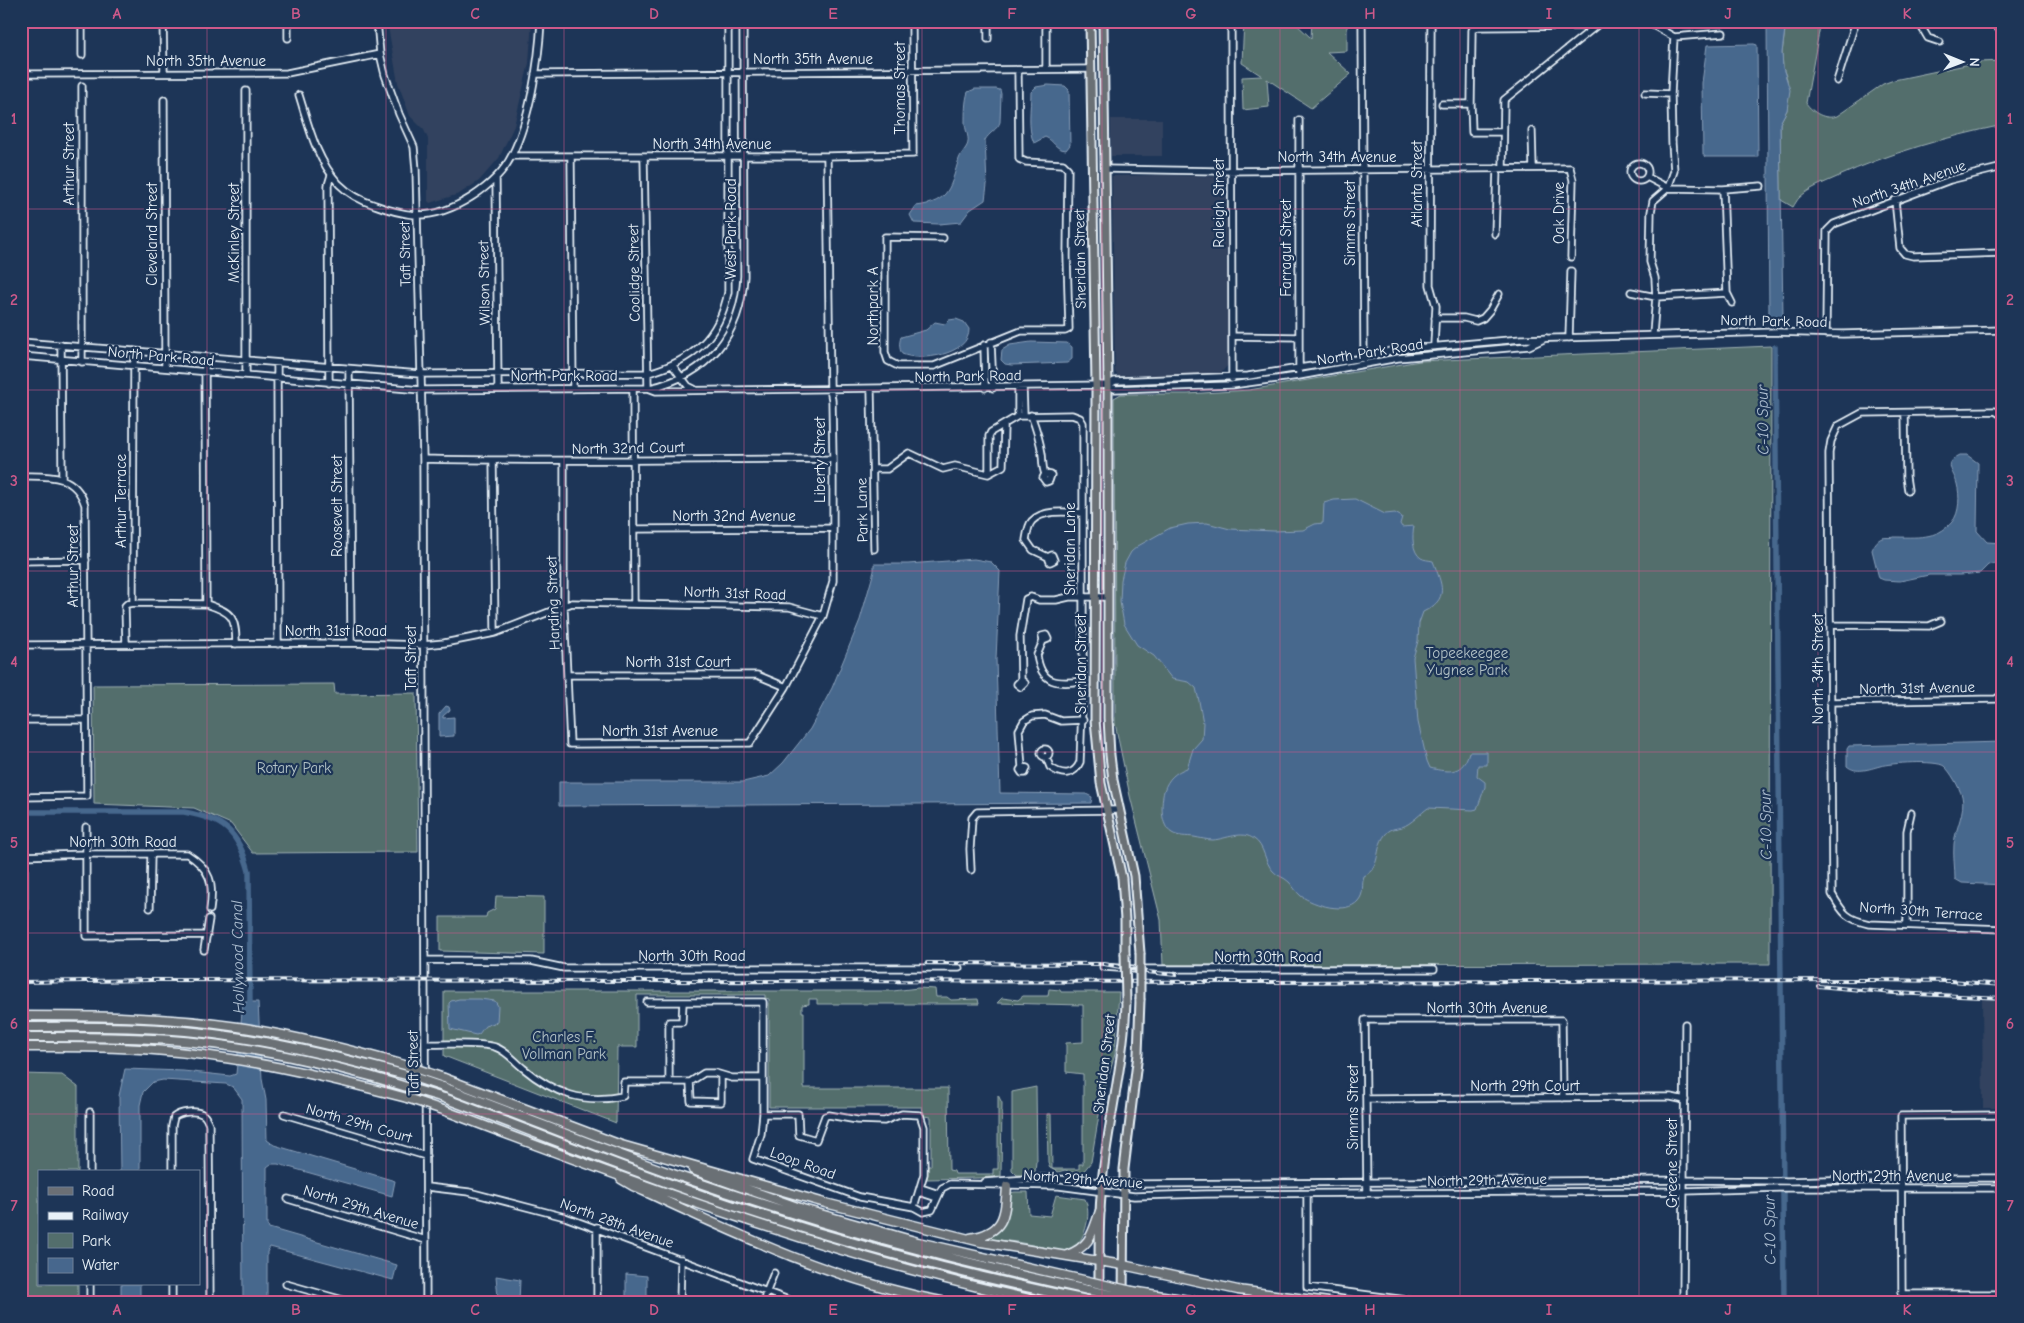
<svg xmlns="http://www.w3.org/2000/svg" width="2024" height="1323" font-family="'Comic Neue',sans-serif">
	<rect width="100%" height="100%" fill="#1d3557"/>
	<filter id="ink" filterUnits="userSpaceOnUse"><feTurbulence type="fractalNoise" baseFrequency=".02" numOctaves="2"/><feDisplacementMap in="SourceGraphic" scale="10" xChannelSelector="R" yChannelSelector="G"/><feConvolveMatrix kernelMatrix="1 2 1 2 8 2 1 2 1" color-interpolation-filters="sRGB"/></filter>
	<g filter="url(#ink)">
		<path fill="#32425e" d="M387 21H532L529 63 514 126 499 158 479 181 459 194 430 203 428 201V139L424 130 410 116 398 83Z
			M1111 119H1162V156H1111Z
			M1164 175 1226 177 1228 365 1220 374 1118 376 1115 372 1112 176Z
			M1982 999 2003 1001V1108H1983Z"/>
		<path fill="#536e6c" stroke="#9eb0b2" d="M1244 21H1293L1311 38 1312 21H1347V51L1327 52 1351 74 1311 108 1267 79 1269 107 1243 110 1242 77 1262 76 1242 63Z
			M1786 21H1821L1806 103C1813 113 1825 120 1837 116L1883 84 1894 80 1980 62 2003 61V125C1946 137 1889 153 1837 177 1824 183 1809 188 1799 198 1797 200 1795 204 1793 207L1781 200 1780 123 1787 110V79L1783 68 1782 53Z
			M1771 346 1770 964 1163 965 1161 920 1130 796 1115 723 1114 398 1121 394H1188L1249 390 1420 361Z
			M334 684 335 694 416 693 418 852 253 853 231 824 194 808 94 804 93 685Z
			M496 896 544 897V954L440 951V917H486L487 913 495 909Z
			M918 988 935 989 936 997H947L951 1000 978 999 979 1004H817V999H809V1004L802 1005V1012H804V1088H948L949 1170 954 1171 955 1174H993V1169H998V1095L1002 1103 1001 1176 980 1178 927 1179V1166H931V1117L924 1116 922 1107H769V999L765 998V995H637V1047H617L616 1123 444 1056V991H893Z
			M1049 989 1060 990 1061 992H1119L1115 1054 1101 1103 1091 1162 1083 1172H1070L1065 1170 1058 1172 1050 1168 1048 1162 1047 1114H1051L1052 1169H1079V1164H1083V1074L1066 1072V1043L1083 1042V1005L997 1003 1002 998 1018 1000 1023 996H1048Z
			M21 1074 62 1075 78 1087V1172H39V1284H78V1302H21Z
			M1036 1087 1037 1161H1036L1035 1172 1032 1175H1017L1012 1170V1092Z
			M1015 1192H1028L1029 1214 1050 1216 1056 1195 1085 1199C1091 1212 1087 1234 1077 1244L1078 1248 1068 1252 1017 1242 990 1239V1237C1006 1226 1008 1211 1009 1193Z"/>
		<path fill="#47678d" stroke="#879eb8" d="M1767 21H1786L1782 53 1783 68 1790 90 1787 110 1780 123 1783 318 1777 324 1772 323 1769 320Z
			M1754 44 1757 45 1758 157H1705L1703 154 1702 83 1707 45Z
			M1048 85 1065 86 1069 90 1070 145 1066 150C1054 149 1055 141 1045 137L1034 143C1027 128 1031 108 1031 92L1036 87Z
			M975 89H996L1000 90 1001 94 1000 122C998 129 989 133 985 140L987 185 985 200 970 210 961 222 939 224 914 223 910 215 916 206C951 202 950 186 959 159 961 153 968 147 968 142 969 136 965 129 965 123 965 113 965 101 968 92Z
			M956 319 964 322 969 329C970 355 920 362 902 354 899 348 899 343 901 337L926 330 935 322 945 324 949 320Z
			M1031 342 1067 343 1072 347V359L1067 363 1011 365 1005 364 1001 360 1002 350 1010 345Z
			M1960 455H1967L1978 463 1977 531 1987 542 2003 543V561L1988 565 1980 573 1960 575H1929L1900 581 1884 580 1879 578 1872 550C1874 545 1877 540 1882 538 1885 537 1891 538 1894 537 1915 537 1937 540 1952 522 1960 513 1960 495 1957 484 1954 471 1942 464 1960 455Z
			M1355 499 1385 514 1395 513 1402 517 1400 524 1402 527 1414 526C1412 536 1412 552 1421 558 1424 560 1429 560 1433 561 1442 585 1450 599 1423 612L1419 623 1418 641 1413 658 1418 722 1427 761 1430 768C1450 773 1463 774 1469 752H1487V765H1478L1477 776 1485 782V787L1477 809 1473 810 1428 808C1421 813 1411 824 1402 827 1395 829 1390 828 1385 835 1374 849 1382 867 1364 876 1361 885 1365 893 1358 901 1346 915 1314 905 1301 896 1296 892 1293 886 1289 882 1284 877 1277 876 1273 871 1264 862 1265 846 1254 839 1242 830 1226 839 1213 840 1207 840 1200 838 1194 837 1187 836 1178 837 1172 833 1160 826 1161 803 1164 791 1168 778 1176 772 1187 768L1193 749 1202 739 1203 723 1199 701 1196 688 1189 682 1172 679 1154 656 1137 645 1124 624 1120 602 1121 580 1125 563 1131 552 1138 546 1170 528 1188 524 1207 523 1230 529 1274 531 1303 530 1315 524 1323 523 1324 503 1334 500Z
			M974 559 991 562 1000 571 996 659 1000 793 1086 794 1092 797 1091 803 559 806V782H743L769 776 783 763 810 729 832 688 860 620 874 571V564H908Z
			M446 706 449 707 450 710 443 716V718L454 717V736L439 737V714Z
			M2003 742V885L1962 883 1955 879C1955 868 1953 856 1954 844 1955 829 1966 811 1962 796 1959 787 1951 772 1944 766 1936 760 1890 763 1880 766 1869 769 1856 774 1847 766V749L1849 746Z
			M459 999H480L495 1001 498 1006 497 1022 485 1026 479 1034 476 1035 450 1029 449 1003 451 1001Z
			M243 1002H258L262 1079 266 1100 267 1140 274 1145 395 1181 392 1196 278 1164H271L267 1167V1225L269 1228 397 1265 393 1280 270 1247 267 1252V1302H243L242 1099 233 1087 226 1084 163 1080 153 1082 143 1092 140 1105V1172H120L119 1096 125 1069 183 1071 230 1076 236 1074Z
			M626 1274 647 1276V1302H626Z
			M496 1276 520 1280 519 1302H479L498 1298Z
			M121 1284H140V1302H121Z"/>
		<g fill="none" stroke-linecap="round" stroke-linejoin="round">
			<path stroke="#47678d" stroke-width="5.5" d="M1775 347 1784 1302
				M21 812H184C224 819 238 831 249 871L250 1008"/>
			<g stroke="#e8f1f8" stroke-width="9">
				<path id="minor" d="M82 21V55
					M163 21 164 73
					M288 21V38
					M377 21 380 54 385 75 399 114 414 147 416 170 423 459 426 1302
					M1231 21 1232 379
					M1362 21 1364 359
					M1431 21 1430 285 1436 306 1434 345
					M1646 21 1674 37 1723 33
					M1918 21 1928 38 1940 42
					M2000 21 1998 28 2003 32
					M988 39V21
					M1046 69V21
					M21 72 30 74 287 73 380 54
					M535 74 1091 69
					M1837 81 1856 21
					M82 86V362
					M246 91V375
					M1645 93 1671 94
					M299 95C309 127 316 159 339 184 349 194 362 201 375 205 388 210 402 214 416 215 451 216 497 186 512 155 530 119 539 61 541 21
					M164 100 165 368
					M1442 104H1471L1472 132H1503
					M1471 104 1472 30 1478 27 1596 26
					M1299 120V376
					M1532 131 1533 168
					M512 156H827L913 154 912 21
					M571 157 573 389
					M644 157 648 388
					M1630 172a9 9 0 1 1 18 0a9 9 0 1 1-18 0Z
					M1503 168 1504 100 1596 26
					M1105 169 1218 171 1570 168 1573 180 1571 257
					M1647 177 1668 188 1723 189 1761 186
					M496 178 498 389
					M1723 189 1727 293 1732 303
					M1895 200 1900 248 1905 254 1913 256 2003 253
					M1495 234 1497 168
					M943 238 885 237V352L888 361 898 366H934L1021 331H1065L1069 329 1067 256 1068 169 1063 164 1026 162 1019 159 1018 70
					M1631 292 1656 297 1727 293
					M1435 318H1464L1476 321 1483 318 1490 310 1499 294
					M1653 334 1656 297 1655 278 1650 262 1651 212 1653 201 1668 188 1674 171 1672 143 1671 94 1674 37
					M1826 334 1827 231 1834 224 1950 180 2003 167
					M1232 336 1299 337
					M1569 338 1571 271
					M21 342 420 374 648 373C692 361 719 338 728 292V21
					M991 342 993 388
					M61 345 62 478
					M984 345 985 388
					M21 356 421 390 648 388 656 391C806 390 957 388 1108 385L1115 389 1232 385 1299 376 1398 358 1529 346 1546 338
					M205 357 206 604
					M277 363 278 644
					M673 366 688 386 694 389
					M349 369 351 643
					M329 383 328 185 331 175
					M1108 385 1115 381 1248 376 1363 358 1394 350 1521 339 1776 332 1843 334 2003 330
					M1018 387V416
					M1023 387 1024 415
					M650 388C708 375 741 335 744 276L743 21
					M633 389 634 603
					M871 390 874 549
					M1905 413 1906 477 1908 490
					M1031 415C1036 428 1040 441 1042 454 1043 461 1042 467 1045 474L1043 478 1046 482 1049 481 1051 475 1045 474
					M2003 416 1995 411 1862 413 1838 426 1831 441 1829 453 1832 894C1843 914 1847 919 1869 924L2003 929
					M423 459C560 462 697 459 833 459
					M493 460 495 633
					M564 462V607L570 744 750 743 786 687 823 616 833 581V459L832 400 830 389 827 156
					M874 469H887L909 453 943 469 955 466 988 474 1003 466 1004 426
					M989 473V436L991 432 1018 416 1072 415 1080 418 1083 423V681L1080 762C1074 776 1062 776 1050 767L1046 757
					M21 476C48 476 75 473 85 505L87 796 21 797
					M634 529 833 528
					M1048 557 1052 555 1054 560 1050 562 1048 557 1033 550 1026 540C1027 534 1028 525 1032 521 1043 509 1068 512 1083 513
					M21 561 86 560
					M133 603 206 604C232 612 236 617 236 644
					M1831 625 1929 626 1941 621
					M1043 641 1042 636 1046 635 1048 639 1043 641 1037 655C1041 685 1058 684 1083 681
					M126 644 125 606 127 604 133 603 134 351
					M21 645 351 643 423 645 444 643 495 633 572 603 789 607 823 616
					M568 675H757L786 687
					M1021 680 1025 683 1021 687 1017 684 1021 680 1020 636 1026 599 1031 597 1039 600H1056L1069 597H1107
					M1830 702 1996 699 2003 694
					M21 720H86
					M1041 753a4 4 0 1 1 8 0a4 4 0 1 1-8 0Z
					M1022 767 1027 768 1025 773H1022L1020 770 1022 767 1019 730 1024 721 1032 716 1045 715 1061 721 1083 720
					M86 827V936L207 935
					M21 856 87 854H187C211 869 214 883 210 910
					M971 870 970 849 972 818 977 812 1120 810
					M150 908 151 854
					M1907 925V831L1911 813
					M24 946V856
					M204 950 209 919
					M425 960 531 961 564 968H959
					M1103 967 1133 969H1434
					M647 1002H763V1114L761 1134 753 1159 860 1197 914 1207 923 1212 932 1210 942 1188 950 1184 1059 1186 1134 1196 1205 1194 1685 1191 1779 1188H2003
					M426 1044C445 1045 478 1042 495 1047 507 1051 514 1061 523 1068 554 1094 584 1104 623 1096L624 1082H690L704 1073H715L732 1078H763
					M669 1082V1022H682L683 1002
					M690 1082 691 1101 721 1102V1076
					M1366 1099 1650 1097H1671L1685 1100
					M284 1114 426 1156
					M763 1114H798L799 1135 816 1140 825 1116 829 1115 857 1120 884 1121 902 1114 920 1115 924 1127V1174L914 1207
					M90 1172V1112
					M172 1172V1126L174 1117C180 1112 195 1110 202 1114 206 1116 207 1120 209 1124L210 1302
					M985 1182 1042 1178 1134 1184 1685 1180 1787 1181 1901 1178H2003
					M427 1187 469 1192 565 1217 794 1302
					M921 1188 939 1194
					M919 1192 937 1198
					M1367 1193 1365 1020H1562L1563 1098
					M1307 1194V1287L1422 1302
					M288 1199 426 1240
					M597 1227V1302
					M172 1284V1302
					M286 1284 350 1302
					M1902 1294H2003
					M90 1302V1284
					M680 1302 681 1259
					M765 1302V1296L774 1273
					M1683 1302 1685 1024
					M1902 1302 1901 1116 2003 1115"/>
			</g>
			<g stroke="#e8f1f8" stroke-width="11">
				<path id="major" d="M1090 21 1096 385 1095 720 1101 783 1122 878 1125 920V953
					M1103 21 1108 385V718L1110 755 1113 780 1134 876 1140 953
					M1099 1302C1099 1254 1098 1205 1105 1158 1112 1106 1124 1056 1126 1003
					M1123 1302 1124 1169 1138 1054 1140 1000"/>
			</g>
			<g stroke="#e8f1f8" stroke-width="11">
				<path id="highway" d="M21 1016C93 1016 166 1016 238 1027 296 1036 352 1050 408 1066
					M21 1027C92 1026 164 1026 235 1037 294 1046 352 1061 410 1076
					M21 1037C92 1037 165 1036 235 1047 294 1056 353 1070 410 1088
					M21 1047C66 1047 110 1046 154 1050 240 1056 324 1076 407 1098
					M444 1078 621 1145
					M443 1087C520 1115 596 1147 673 1174 809 1222 947 1260 1088 1290
					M444 1098C534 1132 623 1168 713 1199 839 1242 967 1276 1097 1302
					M443 1110C639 1185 839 1259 1044 1302
					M618 1144 825 1203 981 1242 1123 1265 1238 1290 1329 1302
					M693 1170 803 1209 918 1242 1088 1281
					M621 1179 633 1186C736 1234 834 1281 946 1302
					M970 1238C1004 1233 1005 1217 1007 1186
					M1067 1255C1091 1246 1092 1233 1100 1211
					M1132 1291 1201 1302
					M1132 1299 1150 1302"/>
			</g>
			<use href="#minor" stroke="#1d3557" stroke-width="5.5"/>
			<use href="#major" stroke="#6b6f75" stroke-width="7"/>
			<use href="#highway" stroke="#6b6f75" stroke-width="8"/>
			<g stroke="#e8f1f8" stroke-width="4">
				<path id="rail" d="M927 963 1104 964 1147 972 1176 975
					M21 982 152 980 1244 982 1868 980 1951 981 2003 985
					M1818 986 1894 993 2003 998"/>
			</g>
			<use href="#rail" stroke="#1d3557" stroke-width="2" stroke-dasharray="5.5" stroke-linecap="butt"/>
			<g stroke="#e8f1f8" stroke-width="11" stroke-linecap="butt">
				<path id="major-bridge" d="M1125 953 1126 1003
					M1140 1000V953"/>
			</g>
			<g stroke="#e8f1f8" stroke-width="11" stroke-linecap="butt">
				<path id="highway-bridge" d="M408 1066 444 1078
					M410 1076 443 1087
					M410 1088 444 1098
					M407 1098 443 1110
					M1088 1281 1132 1291
					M1088 1290 1132 1299"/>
			</g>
			<use href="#major-bridge" stroke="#6b6f75" stroke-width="7"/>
			<use href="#highway-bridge" stroke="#6b6f75" stroke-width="8"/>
		</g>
	</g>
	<path fill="none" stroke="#cd598a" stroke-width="1" stroke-opacity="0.55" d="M207 21V1302M386 21V1302M564 21V1302M744 21V1302M922 21V1302M1102 21V1302M1280 21V1302M1460 21V1302M1639 21V1302M1818 21V1302M21 209H2003M21 390H2003M21 571H2003M21 752H2003M21 933H2003M21 1114H2003"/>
	<g text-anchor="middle" stroke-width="4.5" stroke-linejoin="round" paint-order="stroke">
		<g font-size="15" fill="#e8f1f8" stroke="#1d3557">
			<text x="813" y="64">North 35th Avenue</text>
			<text x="206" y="66">North 35th Avenue</text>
			<text transform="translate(900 88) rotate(-90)" y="5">Thomas Street</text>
			<text x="712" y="149">North 34th Avenue</text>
			<text x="1337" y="162">North 34th Avenue</text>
			<text transform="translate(69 164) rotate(-90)" y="5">Arthur Street</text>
			<text transform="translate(1417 184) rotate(-90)" y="5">Atlanta Street</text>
			<text transform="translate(1909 184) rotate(-19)" y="5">North 34th Avenue</text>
			<text transform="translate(1219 203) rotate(-90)" y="5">Raleigh Street</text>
			<text transform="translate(1559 213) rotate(-90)" y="5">Oak Drive</text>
			<text transform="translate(1350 223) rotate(-90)" y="5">Simms Street</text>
			<text transform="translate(731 229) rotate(-90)" y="5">West Park Road</text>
			<text transform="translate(234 233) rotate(-90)" y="5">McKinley Street</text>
			<text transform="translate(152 234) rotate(-90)" y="5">Cleveland Street</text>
			<text transform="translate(1286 248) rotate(-90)" y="5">Farragut Street</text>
			<text transform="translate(405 254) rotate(-91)" y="5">Taft Street</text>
			<text transform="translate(1080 259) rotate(-91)" y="5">Sheridan Street</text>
			<text transform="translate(634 273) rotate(-91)" y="5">Coolidge Street</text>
			<text transform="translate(484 283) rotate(-91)" y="5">Wilson Street</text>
			<text transform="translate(873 306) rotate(-90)" y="5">Northpark A</text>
			<text transform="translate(1774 321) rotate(1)" y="5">North Park Road</text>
			<text transform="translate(1370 352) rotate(-9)" y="5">North Park Road</text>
			<text transform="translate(161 356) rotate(5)" y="5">North Park Road</text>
			<text x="564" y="381">North Park Road</text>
			<text transform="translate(968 376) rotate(-1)" y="5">North Park Road</text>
			<text transform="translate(628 448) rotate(-1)" y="5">North 32nd Court</text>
			<text transform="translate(820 460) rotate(-90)" y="5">Liberty Street</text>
			<text transform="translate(121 501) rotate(-90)" y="5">Arthur Terrace</text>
			<text transform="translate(337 506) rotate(-90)" y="5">Roosevelt Street</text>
			<text transform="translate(862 510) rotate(-91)" y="5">Park Lane</text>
			<text x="734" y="521">North 32nd Avenue</text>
			<text transform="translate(1070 549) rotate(-90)" y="5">Sheridan Lane</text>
			<text transform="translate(73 566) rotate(-90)" y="5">Arthur Street</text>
			<text transform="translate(735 593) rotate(2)" y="5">North 31st Road</text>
			<text transform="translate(553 603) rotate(-92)" y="5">Harding Street</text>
			<text x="336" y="636">North 31st Road</text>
			<text transform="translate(411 658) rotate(-90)" y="5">Taft Street</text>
			<text x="678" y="667">North 31st Court</text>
			<text transform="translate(1081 664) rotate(-90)" y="5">Sheridan Street</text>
			<text transform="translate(1818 669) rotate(-90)" y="5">North 34th Street</text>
			<text transform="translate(1917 688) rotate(-1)" y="5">North 31st Avenue</text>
			<text x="660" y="736">North 31st Avenue</text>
			<text x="123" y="847">North 30th Road</text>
			<text transform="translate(1921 911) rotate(4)" y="5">North 30th Terrace</text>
			<text x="692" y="961">North 30th Road</text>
			<text x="1268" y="962">North 30th Road</text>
			<text x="1487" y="1013">North 30th Avenue</text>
			<text transform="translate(413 1063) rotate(-91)" y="5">Taft Street</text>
			<text transform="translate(1104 1064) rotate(-83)" y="5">Sheridan Street</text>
			<text x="1525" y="1091">North 29th Court</text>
			<text transform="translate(1353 1107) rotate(-90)" y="5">Simms Street</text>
			<text transform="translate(359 1123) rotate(16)" y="5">North 29th Court</text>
			<text transform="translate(803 1163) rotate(20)" y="5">Loop Road</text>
			<text transform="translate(1672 1163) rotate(-90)" y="5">Greene Street</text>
			<text x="1892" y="1181">North 29th Avenue</text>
			<text transform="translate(1083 1179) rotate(4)" y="5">North 29th Avenue</text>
			<text transform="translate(1487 1180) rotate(-1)" y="5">North 29th Avenue</text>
			<text transform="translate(361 1207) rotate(17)" y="5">North 29th Avenue</text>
			<text transform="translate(617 1223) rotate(20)" y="5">North 28th Avenue</text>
		</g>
		<g font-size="15" fill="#b4c3c7" stroke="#1d3557">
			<text x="1467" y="658">Topeekeegee<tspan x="1467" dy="17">Yugnee Park</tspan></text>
			<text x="294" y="773">Rotary Park</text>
			<text x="564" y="1042">Charles F.<tspan x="564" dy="17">Vollman Park</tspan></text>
		</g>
		<g font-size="16" font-style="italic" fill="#b0c1d3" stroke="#1d3557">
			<text transform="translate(1762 420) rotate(-91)" y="6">C-10 Spur</text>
			<text transform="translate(1765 825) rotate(-91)" y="6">C-10 Spur</text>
			<text transform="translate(237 957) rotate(-91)" y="6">Hollywood Canal</text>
			<text transform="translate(1769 1230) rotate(-91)" y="6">C-10 Spur</text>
		</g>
	</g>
	<rect width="2024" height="1323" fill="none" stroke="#1d3557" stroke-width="55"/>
	<rect x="38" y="1170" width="162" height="115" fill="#1d3557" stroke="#6e8097"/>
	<rect x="48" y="1187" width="25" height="8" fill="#6b6f75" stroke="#6e8097"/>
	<text x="82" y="1196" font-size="15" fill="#e8f1f8">Road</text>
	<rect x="48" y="1212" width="25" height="8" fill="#e8f1f8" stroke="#6e8097"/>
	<text x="82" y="1220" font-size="15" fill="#e8f1f8">Railway</text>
	<rect x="48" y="1233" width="25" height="15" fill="#536e6c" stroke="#6e8097"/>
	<text x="82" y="1246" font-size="15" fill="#e8f1f8">Park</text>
	<rect x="48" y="1258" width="25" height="15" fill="#47678d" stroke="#6e8097"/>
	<text x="82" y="1270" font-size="15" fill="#e8f1f8">Water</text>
	<g transform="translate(1962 62) rotate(91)" stroke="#1d3557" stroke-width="4" paint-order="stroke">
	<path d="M0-4L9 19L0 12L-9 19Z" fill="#e8f1f8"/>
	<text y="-8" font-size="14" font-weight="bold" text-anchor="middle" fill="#e8f1f8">N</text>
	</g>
	<rect x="28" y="28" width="1968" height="1268" fill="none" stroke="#cd598a" stroke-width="2"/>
	<g font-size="16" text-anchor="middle" font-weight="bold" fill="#cd598a">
		<text x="117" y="19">A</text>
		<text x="296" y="19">B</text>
		<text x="475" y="19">C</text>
		<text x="654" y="19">D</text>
		<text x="833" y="19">E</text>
		<text x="1012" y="19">F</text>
		<text x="1191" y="19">G</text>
		<text x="1370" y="19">H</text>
		<text x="1549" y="19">I</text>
		<text x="1728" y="19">J</text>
		<text x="1907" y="19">K</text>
		<text x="14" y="124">1</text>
		<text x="2010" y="124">1</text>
		<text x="14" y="305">2</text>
		<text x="2010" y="305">2</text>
		<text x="14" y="486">3</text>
		<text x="2010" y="486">3</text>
		<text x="14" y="667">4</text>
		<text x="2010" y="667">4</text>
		<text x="14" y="848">5</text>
		<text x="2010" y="848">5</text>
		<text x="14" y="1029">6</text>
		<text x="2010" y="1029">6</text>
		<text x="14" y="1211">7</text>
		<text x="2010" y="1211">7</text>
		<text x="117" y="1315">A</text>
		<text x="296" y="1315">B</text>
		<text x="475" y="1315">C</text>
		<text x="654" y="1315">D</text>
		<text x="833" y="1315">E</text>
		<text x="1012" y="1315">F</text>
		<text x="1191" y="1315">G</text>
		<text x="1370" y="1315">H</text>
		<text x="1549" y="1315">I</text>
		<text x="1728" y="1315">J</text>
		<text x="1907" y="1315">K</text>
	</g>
</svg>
